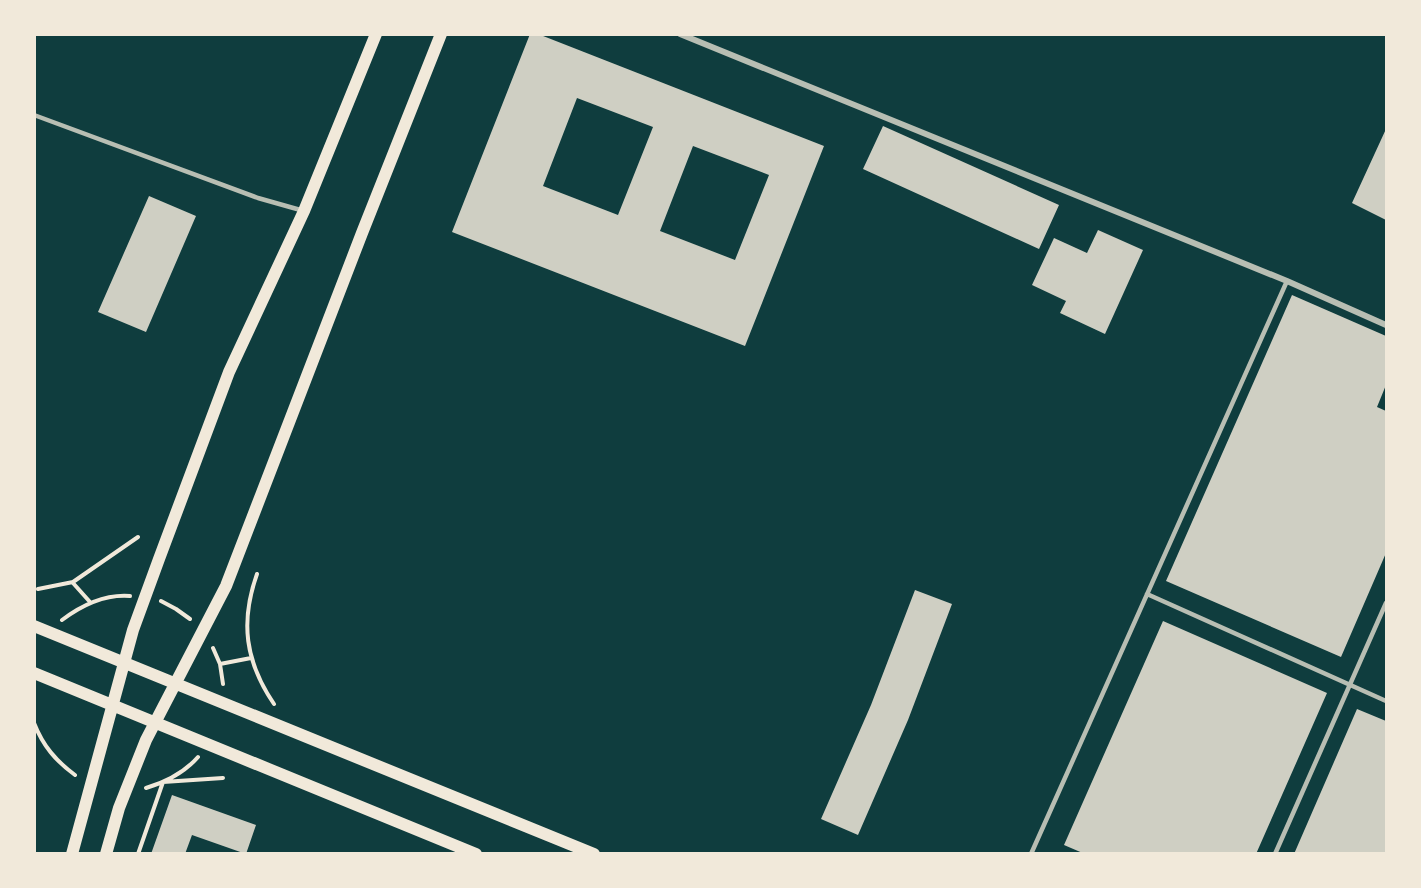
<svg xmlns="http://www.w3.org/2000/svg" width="1421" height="888" font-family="Quicksand,sans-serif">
	<rect width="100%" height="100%" fill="#0f3d3e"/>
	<path fill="#cfcfc3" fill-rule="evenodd" d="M530 34H538L824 146 745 346 452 232ZM577 98 653 127 618 215 543 186ZM693 146 769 175 735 260 660 231Z
		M883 126 1059 205 1039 249 863 169Z
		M1386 129V220L1352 203Z
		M149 196 196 216 146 332 98 312Z
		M1098 230 1143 250 1105 334 1060 313 1066 301 1032 285 1054 238 1087 253Z
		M1292 295 1386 336V385L1377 407 1386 411V553L1341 657 1166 581Z
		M915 590 952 604 908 720 858 835 821 819 871 705Z
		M1163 621 1327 693 1256 854H1085L1064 845Z
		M1357 709 1386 721V854H1294Z
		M172 795 256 825 246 854 192 835 185 854H151Z"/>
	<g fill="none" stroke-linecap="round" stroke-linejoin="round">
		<path stroke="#f1e9da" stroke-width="4" d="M257 574C240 622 245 661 274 704
			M73 583 90 602
			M38 589 73 582 138 537
			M161 601 176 609 190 619
			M62 620C82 605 105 594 130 596
			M213 648 220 664 223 684
			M220 664 251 658
			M34 723C43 746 56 761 75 775
			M146 788C166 782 184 773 198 757
			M138 854 163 782 223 778"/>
		<path stroke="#b8beb3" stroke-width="4.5" d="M34 115 258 198 304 211
			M1147 594 1386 701
			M1031 854 1287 281
			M1275 854 1386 603"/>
		<path stroke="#b8beb3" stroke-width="6" d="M680 34 1287 281 1386 325"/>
		<path stroke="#f1e9da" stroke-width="12" d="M34 626 594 854
			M34 673 476 854
			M72 854 133 630 159 559 229 372 304 211 376 34
			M106 854 119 808 146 740 226 586 362 233 441 34"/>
	</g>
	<rect width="1421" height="888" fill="none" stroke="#f1e9da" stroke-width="72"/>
</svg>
